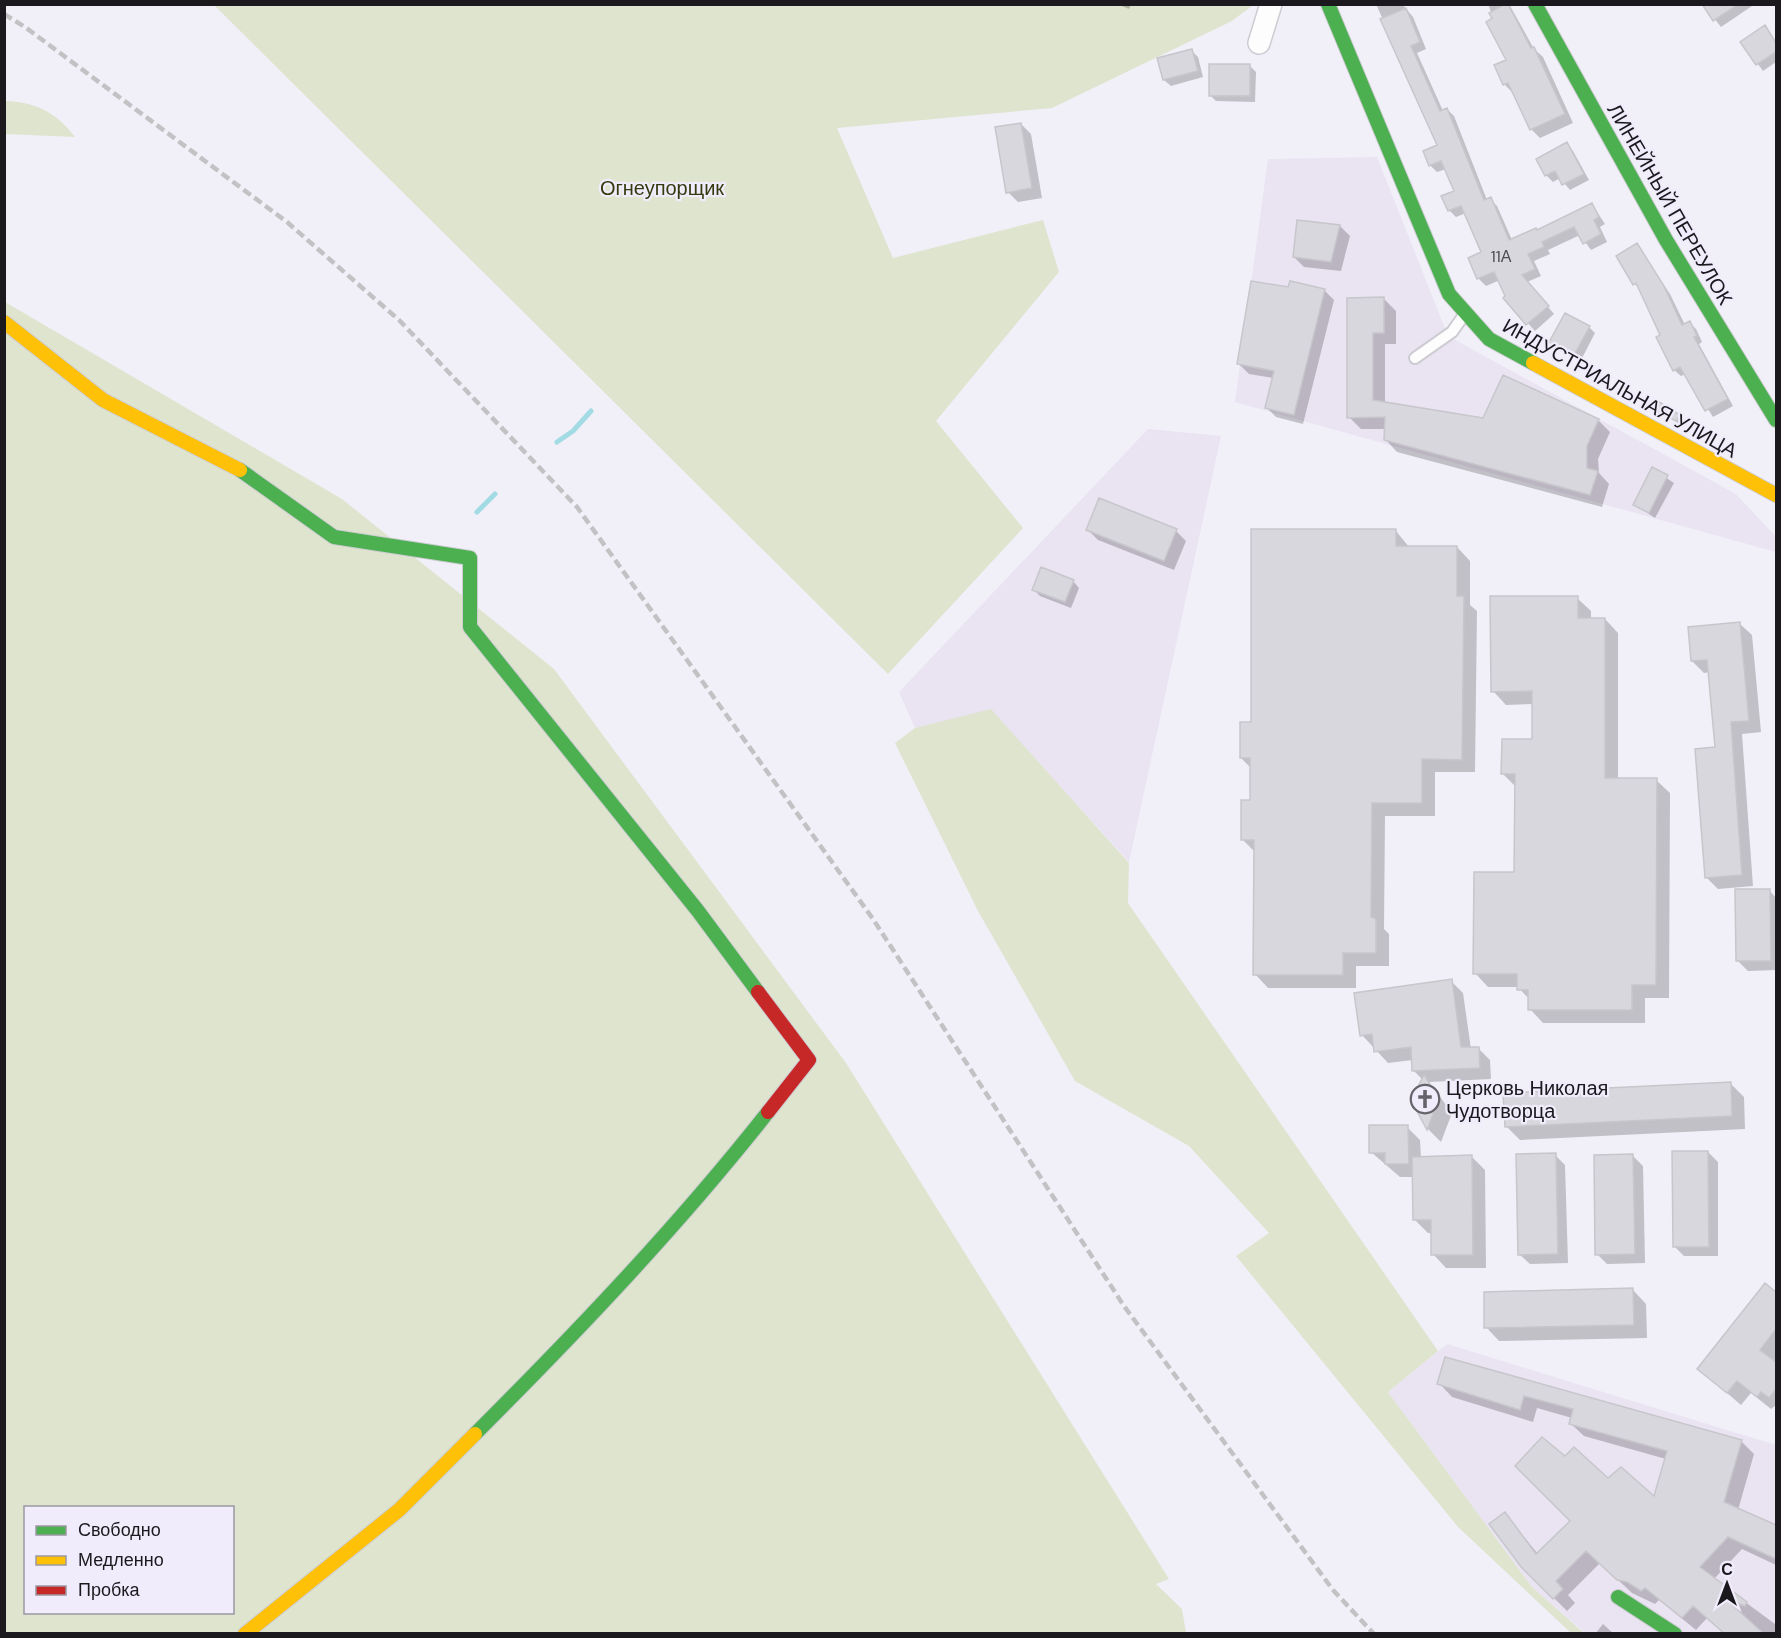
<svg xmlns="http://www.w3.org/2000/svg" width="1781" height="1638" font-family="'DM Sans',sans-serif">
	<rect width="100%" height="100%" fill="#f1f0f8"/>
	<path fill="#e9e3f2" d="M1377 157 1448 336 1736 494 1776 537V552L1235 402 1268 159Z
		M1148 429 1221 436 1129 862 991 710 915 728 899 692Z
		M1447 1344 1776 1445V1633H1585L1532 1587 1388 1392Z"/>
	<path fill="#dfe4cf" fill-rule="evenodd" d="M214 5H1253L1232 21 1052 108 837 128 893 258 1043 220 1059 272 936 421 1023 528 888 674Z
		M4 101C36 102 56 112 75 137L5 134Z
		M5 302 342 499 554 669 846 1063 1169 1579 1156 1584 1182 1609 1186 1633 5 1634ZM26 1508H232V1612H26Z
		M991 709 1129 863 1128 903 1438 1351 1388 1392 1532 1587 1584 1633H1571L1458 1527 1236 1256 1269 1233 1189 1146 1075 1081 978 911 895 743 915 728Z"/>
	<path fill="#0003" d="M1117 4H1131L1129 9Z
		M1376 4H1402L1413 17 1426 49 1417 53 1443 111 1447 109 1454 116 1487 200 1490 199 1497 206 1512 240 1537 231 1592 204 1605 224 1600 227 1607 242 1591 250 1580 235 1548 250 1550 254 1534 261 1541 276 1527 282 1554 314 1535 331 1505 298 1507 297 1500 280 1486 286 1479 279 1470 258 1483 253 1466 213 1456 217 1449 210 1456 192 1446 169 1437 172 1430 165 1439 146Z
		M1488 4H1509L1534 49 1543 57 1573 123 1540 138 1531 129 1513 93 1504 84 1509 60Z
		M1713 4H1755L1721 27 1707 9Z
		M1765 27 1776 42V62L1763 71 1742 42Z
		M1191 50 1198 57 1203 77 1171 86 1164 80Z
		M1249 65 1256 72 1255 102 1216 101 1210 95Z
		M1021 124 1031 134 1042 198 1018 202 1008 192Z
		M1567 144 1573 151 1589 180 1570 190 1560 178 1553 182 1546 175Z
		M1340 226 1350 236 1341 271 1304 267 1294 257Z
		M1637 245 1670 294 1685 325 1690 323 1696 329 1702 342 1699 344 1733 406 1713 417 1686 374 1681 376 1674 370 1662 336 1640 289 1635 284Z
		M1289 289 1324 290 1334 300 1303 424 1276 417 1266 407 1273 378 1249 374 1239 364Z
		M1348 299H1384L1396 311V344H1385V404L1484 420H1598L1610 432 1598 459 1599 473 1609 484 1602 507 1397 452 1385 439 1386 429H1361L1349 417Z
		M1589 327 1595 333 1580 362 1550 343Z
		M1653 407 1679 416 1685 422 1683 426Z
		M1653 469 1674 483 1655 518 1634 504Z
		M1100 500 1176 531 1186 541 1174 570 1098 540 1088 530Z
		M1396 531 1409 547H1457L1470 561V605L1477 611 1475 772H1435V816H1385L1384 929 1389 934V966H1356V988H1268L1255 974V852L1243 840 1251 802V768L1241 758 1252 724Z
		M1073 581 1079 588 1071 608 1040 596 1034 590Z
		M1577 598 1591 611V619H1605L1618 633V780H1656L1670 793 1669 998H1645V1023H1543L1530 1009V1000L1518 987H1488L1475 973 1516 874V787L1503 774 1533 740V704L1506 705 1493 691Z
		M1740 624 1752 635 1761 732 1742 734 1753 886 1718 889 1706 877 1716 749 1709 672 1704 673 1692 661Z
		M1769 890 1776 898V970L1748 971 1738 961Z
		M1451 981 1463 993 1471 1049 1478 1048 1490 1060 1491 1079 1429 1082 1452 1113 1441 1142 1428 1129 1414 1104 1423 1080 1413 1070V1060L1388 1063 1362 1035Z
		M1730 1083 1744 1097 1745 1129 1520 1140 1506 1126Z
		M1407 1127 1420 1140 1421 1158 1472 1157 1485 1170 1486 1268H1446L1433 1254 1432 1233H1428L1414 1219V1177H1400L1371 1152Z
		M1708 1152 1718 1162V1256H1684L1674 1246Z
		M1555 1155 1565 1165 1568 1263 1530 1264 1519 1254Z
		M1633 1156 1643 1166 1645 1263 1607 1264 1597 1254Z
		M1765 1285 1776 1294V1359L1774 1362 1776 1364V1405L1771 1409 1751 1393 1741 1405 1699 1369Z
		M1633 1290 1646 1304 1647 1338 1499 1341 1486 1327Z
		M1446 1359 1741 1441 1754 1454 1738 1510 1776 1526V1565L1742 1549 1714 1579 1775 1624 1776 1634H1724L1707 1618 1696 1630 1659 1600 1655 1604 1632 1593 1600 1563 1568 1595 1575 1603 1567 1611 1523 1567 1505 1514 1538 1554 1572 1521 1565 1458 1608 1480 1655 1499 1666 1459 1584 1436 1570 1423 1572 1418 1537 1408 1533 1422 1452 1397 1439 1383Z
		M1603 1624 1614 1634H1595Z"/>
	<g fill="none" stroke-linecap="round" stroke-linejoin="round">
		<path stroke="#a3dbe4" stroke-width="5" d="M557 442 573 431 591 411
			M477 512 495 494"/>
	</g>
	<path fill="#d7d7dd" stroke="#c6c6cb" stroke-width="1.5" d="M1505 4H1508L1531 48 1534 47 1565 114 1530 130 1508 83 1503 85 1494 65 1506 60 1486 22 1492 18 1489 13Z
		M1702 4H1739L1713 21Z
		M1406 8 1420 42 1411 46 1440 111 1447 108 1484 200 1491 197 1509 240 1536 228 1537 230 1592 203 1599 217 1594 220 1601 234 1583 244 1574 227 1542 242 1544 247 1528 254 1535 269 1522 275 1549 306 1526 325 1503 298 1505 296 1494 272 1477 279 1468 258 1481 252 1461 206 1448 211 1441 196 1454 191 1441 161 1429 166 1423 151 1437 145 1380 19Z
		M1765 25 1776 43V52L1756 65 1740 42Z
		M1192 49 1198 71 1163 80 1157 58Z
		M1209 64H1250V96H1209Z
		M1021 123 1032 188 1006 193 995 127Z
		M1567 142 1584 174 1562 185 1555 171 1545 176 1536 159Z
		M1297 220 1340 225 1331 262 1293 257Z
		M1637 243 1664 286 1682 325 1690 321 1697 336 1694 337 1728 399 1705 411 1680 367 1673 371 1656 337 1660 335 1636 283 1633 285 1616 256Z
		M1251 281 1288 287 1290 281 1325 289 1294 415 1265 408 1274 371 1237 364Z
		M1384 297V333H1373V400L1483 418 1503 375 1599 419 1587 446V468L1598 471 1590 495 1384 440 1385 417 1347 418V298Z
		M1565 313 1590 326 1573 357 1548 344Z
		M1656 400 1680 415 1676 421 1651 408Z
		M1652 467 1668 475 1649 513 1633 505Z
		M1099 498 1177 529 1164 561 1086 530Z
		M1251 529H1396V546H1457V596H1464L1462 760 1422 759V803H1372L1371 917 1376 919V953H1343V975H1253L1254 840H1241V800H1250V758H1240V722H1251Z
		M1041 567 1074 580 1065 602 1032 590Z
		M1490 596H1578V618H1605V778H1657L1656 985H1632V1010H1528V990H1517V974H1473L1474 872H1514L1515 774H1501L1502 739H1532V691L1491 692Z
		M1740 622 1749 721 1731 722 1742 875 1705 878 1695 749 1715 747 1707 660 1691 661 1688 627Z
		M1735 889H1770L1771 961H1736Z
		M1452 979 1461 1047H1479L1480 1068 1412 1071 1411 1047 1374 1052 1372 1034 1360 1036 1354 993Z
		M1424 1075 1439 1098 1427 1130 1411 1100Z
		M1731 1082 1732 1116 1505 1127 1503 1093Z
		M1369 1125H1408L1409 1164H1385V1153H1369Z
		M1672 1151H1708L1709 1247H1673Z
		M1556 1153 1558 1254 1518 1255 1516 1154Z
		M1633 1154 1635 1254 1595 1255 1594 1155Z
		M1472 1155 1473 1255H1431V1220H1413L1412 1157Z
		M1765 1283 1776 1292V1329L1760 1350 1776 1362V1389L1769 1398 1761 1392 1757 1397 1737 1381 1727 1393 1697 1369Z
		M1633 1288 1634 1325 1484 1328V1292Z
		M1445 1357 1742 1440 1724 1502 1776 1525V1559L1728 1537 1700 1567 1747 1602 1745 1606 1726 1599 1764 1634H1725L1693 1606 1682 1618 1645 1588 1641 1591 1627 1582 1617 1580 1586 1551 1556 1581 1563 1589 1553 1599 1522 1568 1489 1524 1505 1512 1536 1554 1570 1521 1515 1466 1542 1437 1565 1456 1574 1447 1608 1478 1621 1467 1654 1496 1667 1451 1569 1424 1573 1409 1524 1396 1520 1410 1437 1384Z"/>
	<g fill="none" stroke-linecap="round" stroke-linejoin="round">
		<g stroke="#cdccd2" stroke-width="14">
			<path id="lane" d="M1415 358 1452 332 1464 315"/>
		</g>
		<g stroke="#cdccd2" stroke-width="24">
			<path id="street" d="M1259 43 1271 4"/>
		</g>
		<g stroke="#cdccd2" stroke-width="16">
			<path id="fast" d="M1328 4 1449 294 1489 339 1533 363
				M1535 4 1666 240 1776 420
				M240 470 334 537 470 558V627L698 911 758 992
				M475 1434C577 1332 678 1226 768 1112
				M1618 1597 1675 1634"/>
		</g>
		<g stroke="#cdccd2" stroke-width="16">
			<path id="slow" d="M4 322 103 400 240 470
				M1533 363 1776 495
				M245 1634 399 1510 475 1434"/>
		</g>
		<g stroke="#cdccd2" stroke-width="16">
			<path id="jam" d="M758 992 809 1060 768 1112"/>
		</g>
		<use href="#lane" stroke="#fdfdfe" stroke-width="10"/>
		<use href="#street" stroke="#fdfdfe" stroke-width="21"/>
		<use href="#fast" stroke="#4caf50" stroke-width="14"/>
		<use href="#slow" stroke="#ffc107" stroke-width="14"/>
		<use href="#jam" stroke="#c62828" stroke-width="14"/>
		<path stroke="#c2c2c4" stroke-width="4.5" stroke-dasharray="9 4.5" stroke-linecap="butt" d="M4 14 25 27 287 222 399 320 577 507 873 919 1124 1306 1333 1590 1374 1634"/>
	</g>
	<defs>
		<g id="church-ring" transform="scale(1.5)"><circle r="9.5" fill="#f0ecfb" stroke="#66646a" stroke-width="1.5"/><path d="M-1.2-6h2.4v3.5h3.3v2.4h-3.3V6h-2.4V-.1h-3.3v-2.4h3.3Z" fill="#66646a"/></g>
	</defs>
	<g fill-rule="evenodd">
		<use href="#church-ring" x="1425" y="1099"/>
	</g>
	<g text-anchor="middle" stroke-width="4.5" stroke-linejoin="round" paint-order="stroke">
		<g font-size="16" fill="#4d4c51">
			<text x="1501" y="262">11А</text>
		</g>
		<g font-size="20" fill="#353b0e" stroke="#f0ecfb">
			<text x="662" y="195">Огнеупорщик</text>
		</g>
		<g font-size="20" fill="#1b191e" stroke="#f0ecfb">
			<text transform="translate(1670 204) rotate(60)" y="7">ЛИНЕЙНЫЙ ПЕРЕУЛОК</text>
			<text transform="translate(1620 388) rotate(29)" y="7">ИНДУСТРИАЛЬНАЯ УЛИЦА</text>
		</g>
		<g font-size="20" fill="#1b191e" stroke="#f0ecfb" text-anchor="start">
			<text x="1446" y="1095">Церковь Николая<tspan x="1446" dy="23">Чудотворца</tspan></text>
		</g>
	</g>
	<rect width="1781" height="1638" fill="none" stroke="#1b191e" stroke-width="12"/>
	<rect x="24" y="1506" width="210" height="108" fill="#f0ecfb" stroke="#9b98a3" stroke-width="1.5"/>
	<rect x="36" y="1526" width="30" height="9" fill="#4caf50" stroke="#9b98a3" stroke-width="1.5"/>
	<text x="78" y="1536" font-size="18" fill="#1b191e">Свободно</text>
	<rect x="36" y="1556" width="30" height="9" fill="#ffc107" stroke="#9b98a3" stroke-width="1.5"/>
	<text x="78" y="1566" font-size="18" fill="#1b191e">Медленно</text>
	<rect x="36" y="1586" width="30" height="9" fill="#c62828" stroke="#9b98a3" stroke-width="1.5"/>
	<text x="78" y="1596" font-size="18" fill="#1b191e">Пробка</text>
	<g transform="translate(1727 1584)" stroke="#f0ecfb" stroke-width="4.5" paint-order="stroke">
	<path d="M0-4.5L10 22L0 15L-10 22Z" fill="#1b191e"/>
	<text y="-9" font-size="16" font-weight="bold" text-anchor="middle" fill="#1b191e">С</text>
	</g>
</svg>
